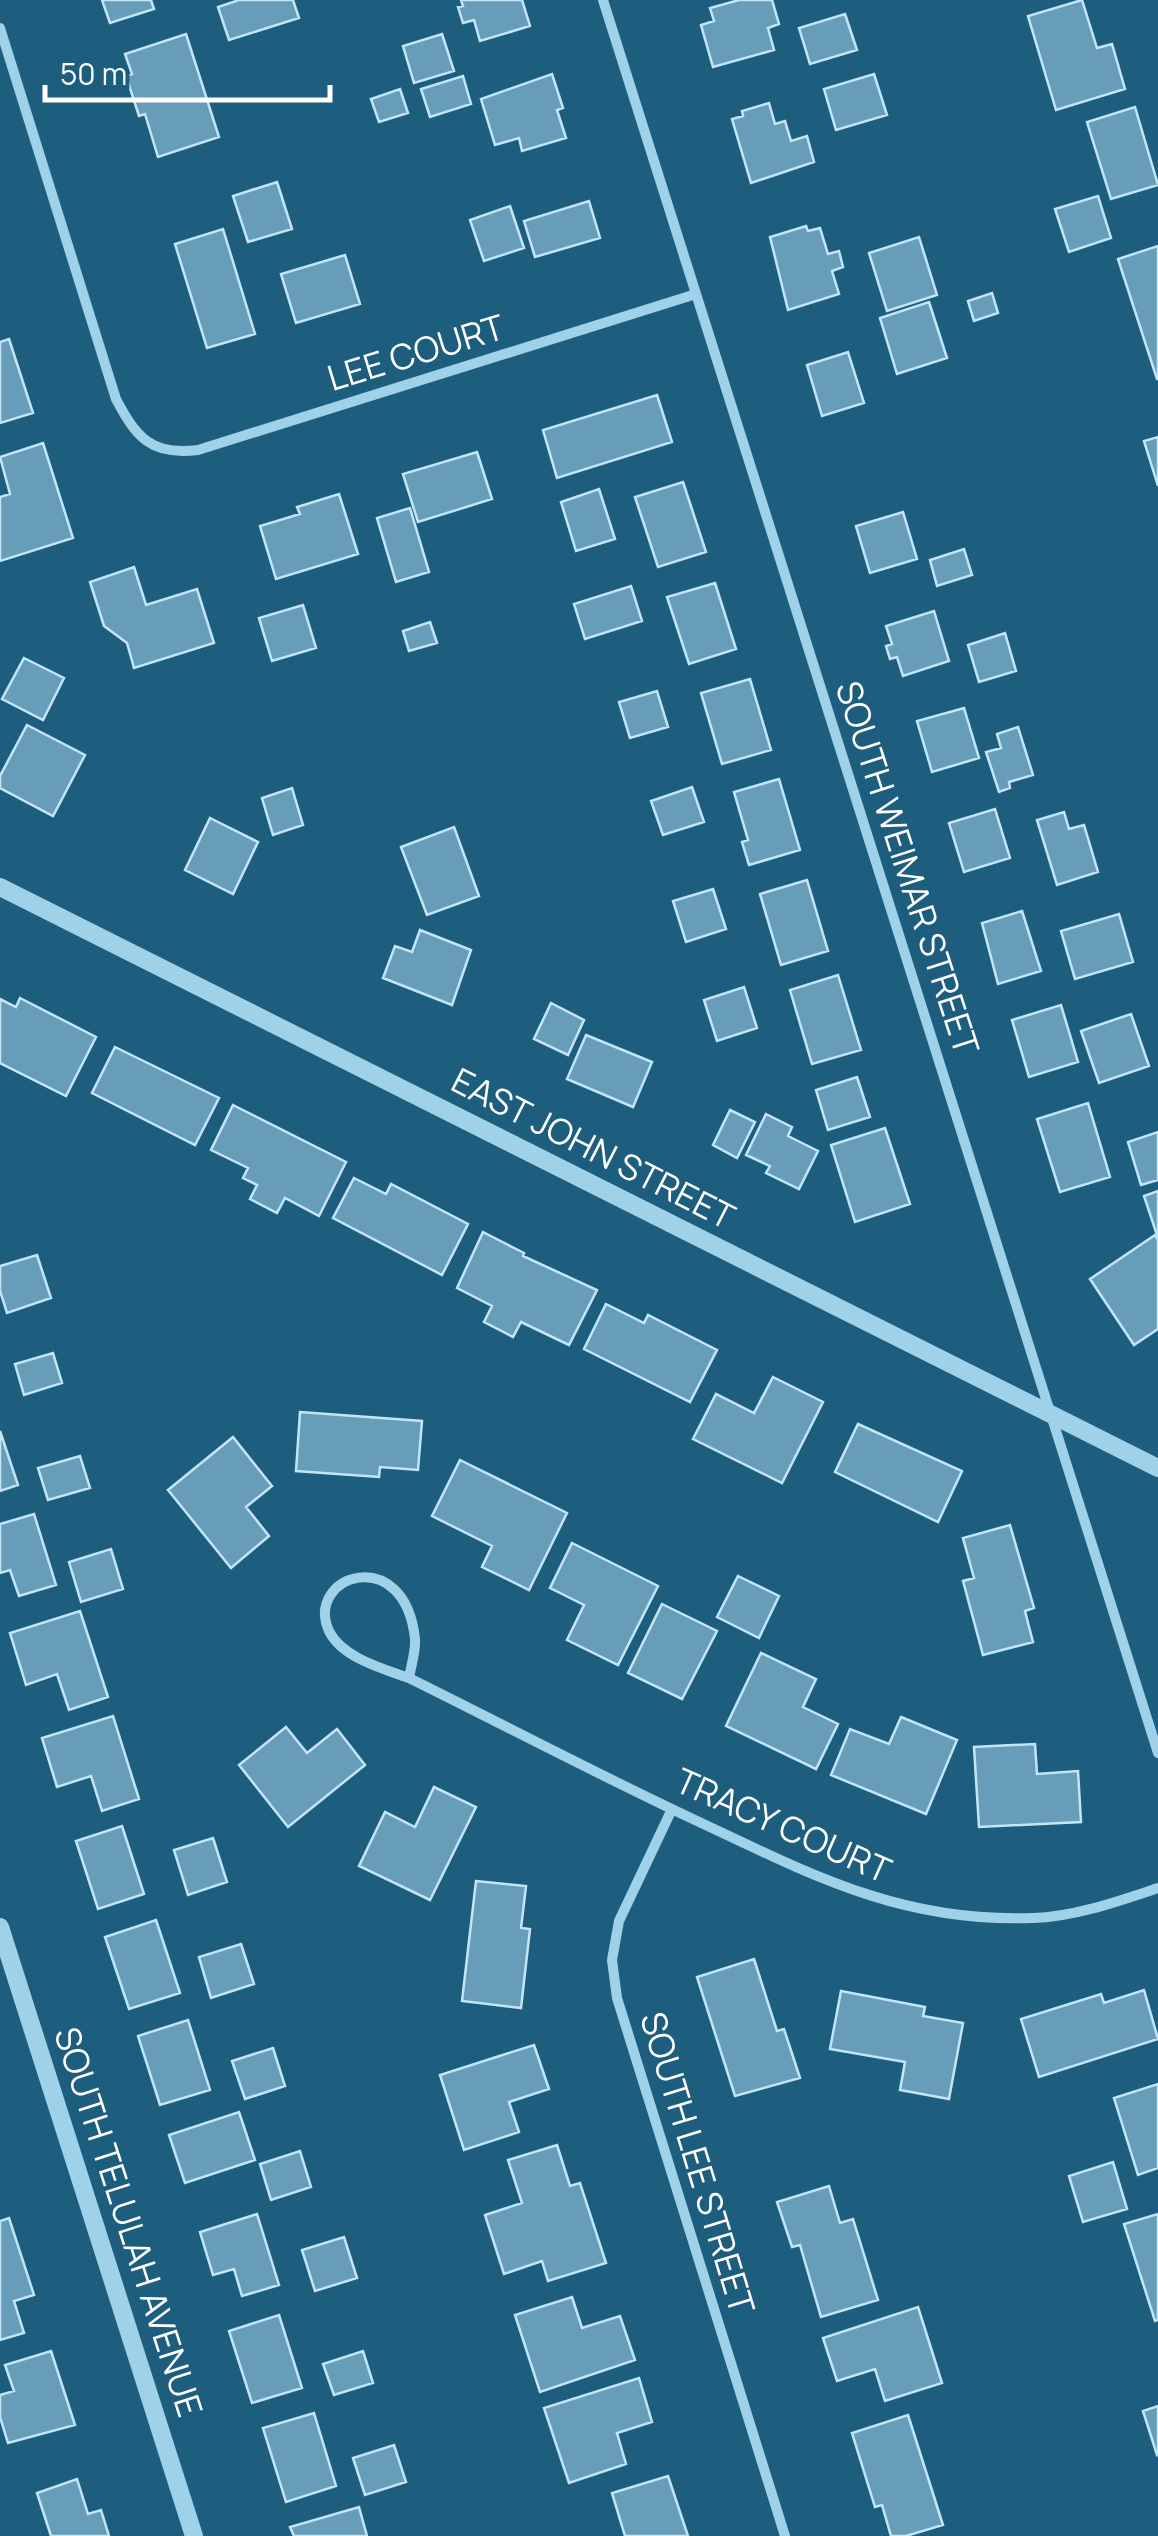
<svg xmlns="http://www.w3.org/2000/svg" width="1158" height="2536" font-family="Manrope,sans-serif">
	<rect width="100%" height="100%" fill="#1d5d7e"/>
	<path fill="#679db8" stroke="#c3e6f7" stroke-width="2.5" d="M102 0H151L154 9 110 23Z
		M239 0H293L299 18 229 40 218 7Z
		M461 0H522L530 26 480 41 474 20 463 23 458 7 463 6Z
		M739 0H772L779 24 768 28 774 50 713 67 701 25 714 21 710 8Z
		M1082 0 1097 48 1112 44 1125 89 1056 110 1028 16Z
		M845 14 857 50 810 64 799 28Z
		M186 34 219 137 158 157 145 114 139 116 126 76 132 74 125 54Z
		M442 34 454 71 414 83 403 46Z
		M552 74 563 108 557 110 566 138 522 151 519 138 495 145 481 99Z
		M874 74 887 115 836 130 824 89Z
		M463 76 471 104 430 117 421 89Z
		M400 89 408 113 379 122 371 99Z
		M769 103 775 124 785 121 791 141 807 136 814 162 751 183 732 119 743 116 742 111Z
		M1135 107 1158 185 1111 199 1087 122Z
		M277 182 292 229 248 242 233 196Z
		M1098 196 1111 238 1069 252 1055 209Z
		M589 201 600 238 535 257 524 221Z
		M510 206 524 248 484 261 470 220Z
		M806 226 808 231 820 228 828 254 839 251 843 267 832 271 839 294 788 310 770 237Z
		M223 229 255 334 207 348 175 244Z
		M919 237 937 295 887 311 869 253Z
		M1158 246V379H1157L1118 259Z
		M345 255 360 304 296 323 281 274Z
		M992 293 998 313 974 321 968 301Z
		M929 302 947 358 897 374 880 318Z
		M9 339 33 413 0 423V342Z
		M848 352 864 403 822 416 807 365Z
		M657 395 672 442 557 478 543 430Z
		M1158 437V486L1144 441Z
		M43 443 73 538 0 561V497L10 494 0 457Z
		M477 452 492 499 418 522 403 474Z
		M683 482 706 552 658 567 635 497Z
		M599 489 615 539 576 551 561 502Z
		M339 494 358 554 276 579 260 526 300 514 297 507Z
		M410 508 429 572 396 582 377 518Z
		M903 512 917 559 870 573 856 526Z
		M964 549 972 575 937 586 930 560Z
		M134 567 146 605 197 589 214 643 134 668 127 643 104 626 90 582Z
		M715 583 736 649 689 664 667 597Z
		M631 586 642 621 585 639 574 604Z
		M303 605 316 648 272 661 259 618Z
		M934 611 949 661 903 676 897 657 890 659 886 646 892 644 886 626Z
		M430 622 437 643 409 651 403 631Z
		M1005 633 1016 671 979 682 968 645Z
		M24 658 64 678 43 720 2 699Z
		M750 679 771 750 722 764 701 693Z
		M657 691 668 727 630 738 619 702Z
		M964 708 979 758 932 772 917 721Z
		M27 725 85 755 53 816 0 788V776Z
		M1018 727 1033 775 1009 782 1010 788 999 792 986 752 1001 748 997 734Z
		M779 779 800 850 749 865 742 842 748 840 734 792Z
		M692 787 704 822 663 835 651 801Z
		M292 788 303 825 273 835 262 798Z
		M995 809 1010 858 964 872 949 823Z
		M1064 812 1069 829 1084 825 1098 872 1057 885 1037 820Z
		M210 818 258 842 233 894 185 870Z
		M454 827 479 896 427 915 401 847Z
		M807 880 828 951 781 965 760 894Z
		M713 889 726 929 686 942 673 901Z
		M1022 911 1041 971 998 984 982 923Z
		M1119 914 1133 962 1075 979 1061 931Z
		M420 930 471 950 452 1005 383 978 395 946 412 952Z
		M838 975 861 1050 812 1064 790 990Z
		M744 987 757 1028 717 1041 704 1000Z
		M20 998 96 1037 66 1096 0 1063V999L16 1007Z
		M551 1003 584 1020 568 1055 534 1039Z
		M1061 1005 1078 1062 1029 1077 1012 1020Z
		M1131 1014 1149 1066 1099 1083 1081 1031Z
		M586 1035 652 1062 633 1107 567 1079Z
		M115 1047 219 1098 195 1145 92 1093Z
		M857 1077 870 1117 828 1130 816 1090Z
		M1088 1103 1110 1177 1060 1192 1037 1119Z
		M233 1105 346 1162 319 1216 285 1198 277 1213 250 1199 257 1185 243 1178 248 1168 211 1150Z
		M730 1110 755 1122 737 1158 713 1145Z
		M766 1114 792 1127 788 1136 818 1151 799 1189 766 1173 770 1166 746 1155Z
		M885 1128 910 1204 855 1222 831 1145Z
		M1158 1132V1180L1141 1185 1128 1142Z
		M354 1178 386 1194 391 1184 468 1224 442 1275 333 1218Z
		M1158 1191V1238L1144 1196Z
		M483 1232 524 1253 523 1256 597 1290 569 1345 521 1322 513 1337 484 1322 492 1306 457 1288Z
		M1155 1235 1158 1240V1329L1134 1345 1090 1279Z
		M37 1255 51 1298 7 1313 0 1291V1266Z
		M606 1304 644 1323 648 1315 717 1350 690 1402 584 1349Z
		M53 1353 62 1383 24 1395 15 1364Z
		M773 1377 823 1402 782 1483 693 1439 716 1394 754 1413Z
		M300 1412 422 1421 418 1470 380 1467 379 1477 296 1471Z
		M858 1424 962 1471 938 1522 835 1472Z
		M0 1431 18 1485 0 1491Z
		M233 1437 272 1486 246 1507 269 1536 231 1568 168 1490Z
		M80 1456 90 1488 48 1500 38 1468Z
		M460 1460 567 1513 529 1590 482 1567 492 1546 432 1516Z
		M34 1514 56 1585 19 1596 10 1570 0 1573V1524Z
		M1010 1525 1034 1608 1025 1611 1033 1642 983 1655 963 1581 974 1578 963 1538Z
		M572 1543 658 1586 618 1665 567 1640 584 1605 550 1588Z
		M111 1549 123 1589 81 1602 69 1562Z
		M738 1576 779 1596 759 1638 717 1617Z
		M662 1604 717 1631 682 1699 628 1673Z
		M80 1611 108 1697 69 1710 57 1674 26 1685 10 1633Z
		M761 1653 816 1679 803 1707 838 1724 816 1769 726 1726Z
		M113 1716 139 1799 102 1811 91 1776 57 1787 42 1738Z
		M901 1717 957 1740 926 1814 831 1775 850 1729 889 1744Z
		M286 1727 307 1753 337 1729 365 1765 288 1827 239 1765Z
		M1035 1744 1037 1774 1078 1771 1081 1822 979 1827 974 1747Z
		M434 1787 476 1807 430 1900 359 1866 385 1812 415 1827Z
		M122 1826 144 1894 98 1909 76 1841Z
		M213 1838 227 1882 188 1895 174 1850Z
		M476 1881 526 1886 521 1928 530 1929 521 2008 462 2001Z
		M156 1920 180 1993 129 2009 105 1937Z
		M241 1944 254 1984 211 1998 199 1957Z
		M754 1959 777 2031 784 2029 800 2078 735 2096 697 1977Z
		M1144 1990 1158 2039 1039 2077 1021 2019 1101 1994 1104 2003Z
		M841 1991 925 2007 923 2016 963 2023 949 2099 900 2090 905 2062 830 2049Z
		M188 2020 210 2090 160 2105 138 2036Z
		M534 2045 549 2089 509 2102 519 2132 464 2150 440 2075Z
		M273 2048 285 2086 245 2099 232 2061Z
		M1158 2084V2168L1138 2175 1114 2098Z
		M239 2112 255 2160 185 2183 169 2135Z
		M557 2145 570 2186 580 2183 606 2263 548 2281 542 2261 504 2274 485 2215 522 2203 508 2160Z
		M300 2151 311 2187 271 2200 260 2164Z
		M1113 2162 1127 2209 1083 2222 1069 2176Z
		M829 2186 840 2223 853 2219 878 2300 821 2317 800 2245 792 2247 777 2202Z
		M257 2214 279 2285 242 2296 234 2269 213 2275 200 2232Z
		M1158 2214V2320L1155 2321 1124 2224Z
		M9 2218 34 2295 14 2301 24 2333 0 2340V2221Z
		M344 2237 357 2278 315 2291 302 2250Z
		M572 2297 582 2328 620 2316 635 2360 540 2392 515 2315Z
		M918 2307 942 2383 885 2401 875 2369 837 2381 823 2338Z
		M279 2315 302 2388 252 2403 229 2331Z
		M51 2351 75 2425 8 2443 0 2417V2395L14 2391 5 2365Z
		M363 2351 373 2383 334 2395 323 2364Z
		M639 2378 652 2422 617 2433 626 2464 569 2483 544 2408Z
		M1158 2406V2454L1157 2455 1143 2411Z
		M314 2413 336 2486 286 2502 263 2428Z
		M908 2415 943 2525 906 2536H891L882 2505 875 2507 852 2433Z
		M394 2445 406 2482 365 2495 353 2458Z
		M668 2476 688 2536H625L612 2493Z
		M77 2479 88 2514 101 2510 109 2536H51L37 2493Z
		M359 2507 367 2536H294L290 2527Z"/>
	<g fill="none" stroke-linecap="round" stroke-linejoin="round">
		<path stroke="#9fd1e9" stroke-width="10" d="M603 0 1158 1753
			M0 28 116 399C136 437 151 456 198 450L696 294
			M409 1678C411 1666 416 1651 415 1639 405 1542 304 1575 329 1631 342 1658 384 1669 409 1678 504 1725 599 1775 695 1820 810 1874 901 1923 1033 1918 1074 1917 1119 1901 1158 1888
			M672 1809 619 1921 612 1960 617 1998 785 2536"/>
		<path stroke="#9fd1e9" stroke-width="18" d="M0 887 1158 1468
			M0 1927 194 2536"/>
	</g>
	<g text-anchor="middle" stroke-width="10" stroke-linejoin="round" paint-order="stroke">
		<g font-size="35" fill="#fff" stroke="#1d5d7e">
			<text transform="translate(416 353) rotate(-17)" y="12">LEE COURT</text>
			<text transform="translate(907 868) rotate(72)" y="12">SOUTH WEIMAR STREET</text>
			<text transform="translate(593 1149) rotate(27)" y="12">EAST JOHN STREET</text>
			<text transform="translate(783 1826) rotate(24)" y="12">TRACY COURT</text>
			<text transform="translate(697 2163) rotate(73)" y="12">SOUTH LEE STREET</text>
			<text transform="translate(128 2222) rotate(72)" y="12">SOUTH TELULAH AVENUE</text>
		</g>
	</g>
	<path d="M45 85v15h285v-15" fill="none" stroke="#ffffff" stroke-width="5"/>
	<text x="60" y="85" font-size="30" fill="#ffffff" stroke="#1d5d7e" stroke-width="8" paint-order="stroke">50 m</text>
</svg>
